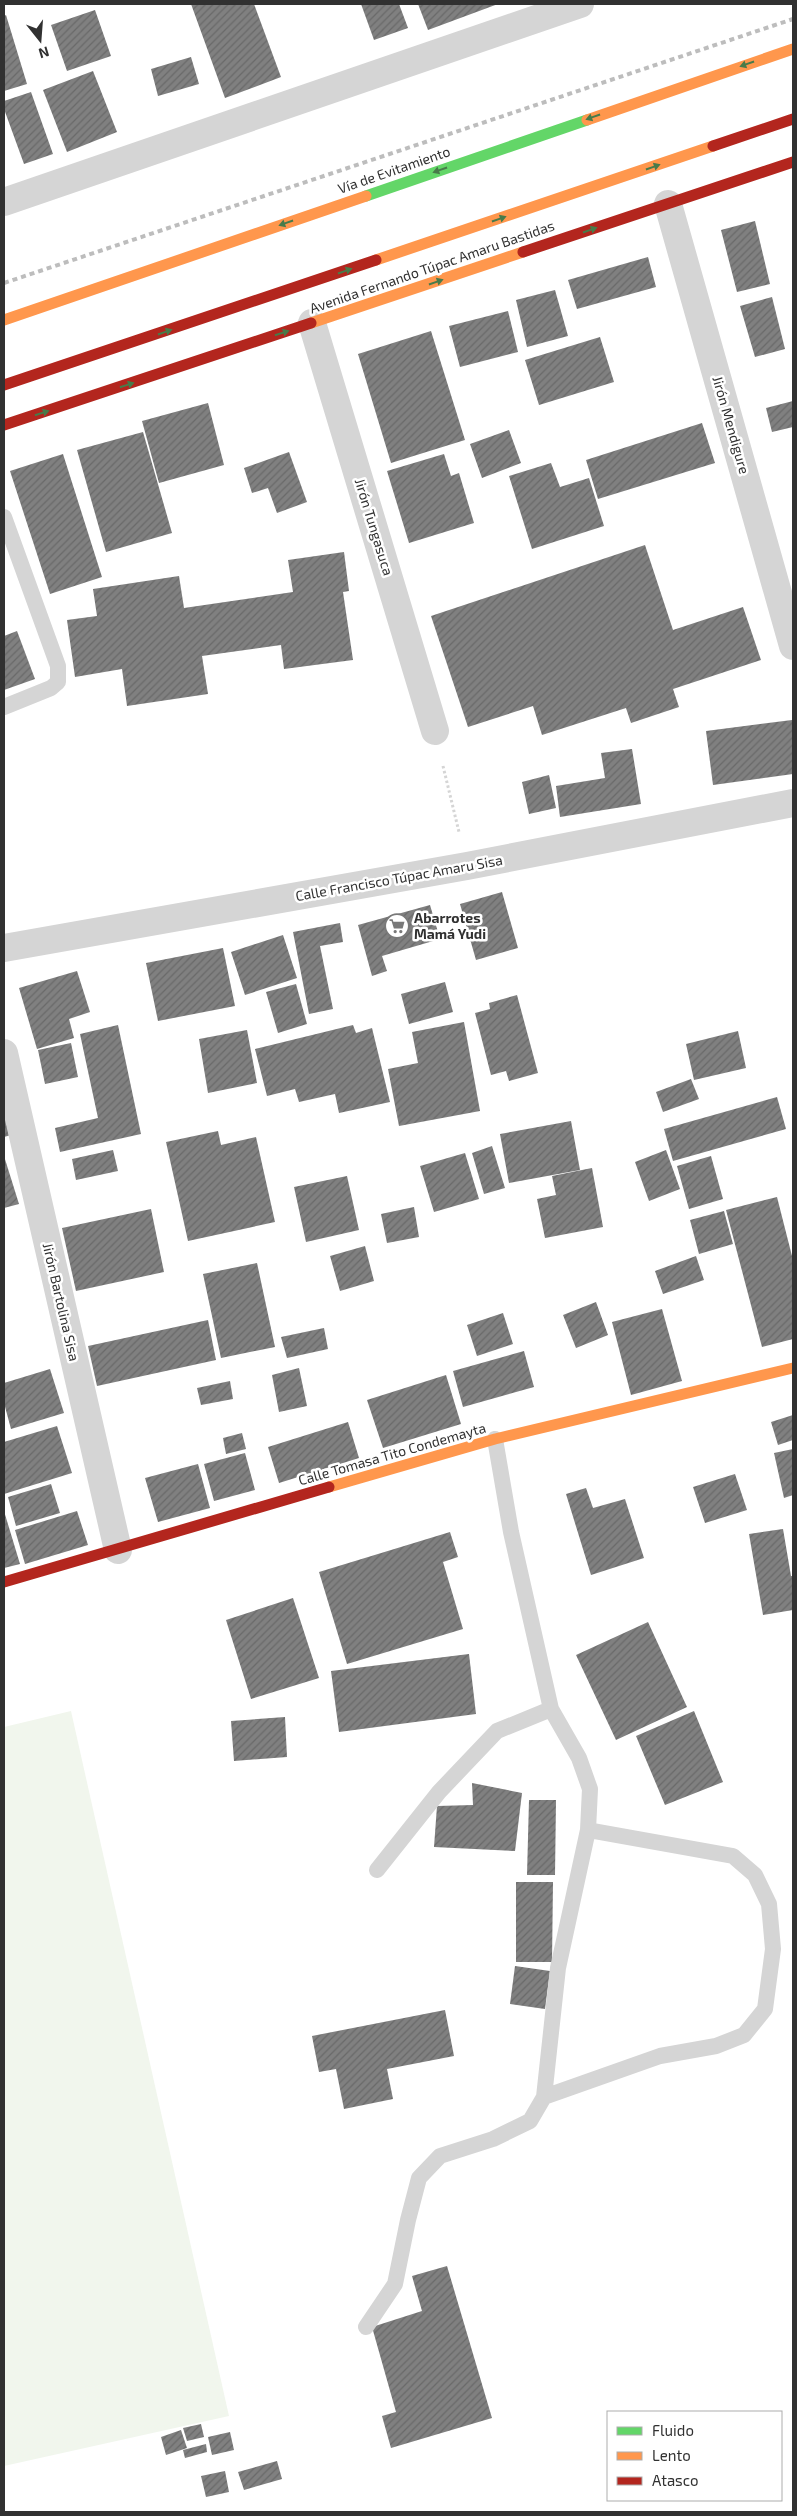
<svg xmlns="http://www.w3.org/2000/svg" width="797" height="2516" font-family="'Exo 2',sans-serif">
	<defs>
		<pattern id="building-hatch" width="6" height="6" patternUnits="userSpaceOnUse" patternTransform="scale(1.25)"><rect width="6" height="6" fill="#808080"/><path d="M-1 1l2-2M0 6l6-6M5 7l2-2" fill="none" stroke="#696969"/></pattern>
	</defs>
	<rect width="100%" height="100%" fill="#fff"/>
	<path fill="#f1f6ed" d="M71 1711 229 2416 4 2466V1727Z"/>
	<path fill="url(#building-hatch)" d="M191 4H254L281 77 225 98Z
		M361 4H399L408 28 374 40Z
		M418 4H498L428 30Z
		M95 10 111 56 67 71 51 25Z
		M6 15 27 84 4 91V16Z
		M191 57 199 84 158 96 151 69Z
		M93 71 117 132 67 152 43 90Z
		M31 92 53 154 24 164 4 109V101Z
		M755 221 770 284 737 292 721 230Z
		M648 257 656 287 577 309 568 280Z
		M555 290 568 336 527 347 516 300Z
		M772 297 785 349 755 357 740 306Z
		M508 311 518 352 460 367 449 326Z
		M431 331 465 440 391 463 358 354Z
		M600 337 614 382 539 405 525 360Z
		M793 401V427L772 432 766 408Z
		M208 403 224 465 159 483 142 421Z
		M702 423 715 463 598 499 586 460Z
		M509 430 521 463 482 478 470 444Z
		M143 432 172 533 106 552 77 450Z
		M289 452 307 502 277 513 268 488 252 493 244 468Z
		M63 454 102 577 50 594 10 471Z
		M444 454 451 476 459 473 474 523 409 543 387 471Z
		M551 463 560 487 589 478 604 526 532 549 509 476Z
		M645 545 673 630 743 607 761 660 673 689 679 707 631 723 626 708 542 735 533 706 468 727 431 616Z
		M344 552 349 591 343 592 353 660 284 669 281 645 202 656 208 694 127 706 122 669 75 677 67 620 97 616 93 589 179 576 184 608 293 592 288 560Z
		M17 631 35 679 4 690V636Z
		M792 720 793 774 713 785 706 731Z
		M632 749 641 804 560 817 556 786 605 778 601 753Z
		M549 775 556 808 529 814 522 782Z
		M502 892 518 948 476 960 460 904Z
		M430 905 440 939 382 956 387 971 372 976 358 925Z
		M340 923 343 942 320 946 333 1009 309 1014 293 932Z
		M283 935 297 978 245 995 231 952Z
		M223 948 235 1006 158 1021 146 963Z
		M77 971 90 1012 69 1019 74 1038 37 1049 19 988Z
		M445 982 453 1012 409 1024 401 994Z
		M296 984 307 1024 278 1033 266 992Z
		M517 995 538 1073 509 1081 506 1071 491 1075 475 1013 490 1009 489 1003Z
		M464 1022 480 1111 399 1126 388 1069 418 1063 412 1032Z
		M118 1025 141 1134 60 1152 55 1128 98 1118 80 1034Z
		M353 1025 356 1033 372 1028 390 1102 339 1113 335 1094 299 1102 295 1089 267 1096 255 1049Z
		M247 1030 257 1083 208 1093 199 1039Z
		M738 1031 746 1068 694 1080 686 1044Z
		M71 1043 78 1077 45 1084 38 1050Z
		M691 1079 699 1099 663 1112 656 1092Z
		M777 1097 786 1129 673 1161 664 1129Z
		M4 1113 11 1135 4 1137Z
		M571 1121 580 1170 509 1183 500 1134Z
		M218 1131 221 1145 256 1137 275 1222 188 1241 166 1142Z
		M492 1146 505 1188 484 1194 472 1153Z
		M113 1150 118 1171 76 1180 72 1159Z
		M666 1150 680 1189 649 1201 635 1162Z
		M465 1153 479 1199 434 1212 420 1166Z
		M4 1156 19 1204 4 1208Z
		M711 1156 723 1199 689 1209 677 1166Z
		M592 1168 603 1227 545 1238 537 1199 556 1195 552 1176Z
		M347 1176 359 1230 306 1242 294 1187Z
		M777 1197 793 1260V1339L762 1347 726 1210Z
		M414 1207 419 1237 387 1243 381 1214Z
		M151 1209 164 1272 76 1291 62 1228Z
		M724 1211 733 1244 699 1254 690 1220Z
		M365 1246 374 1281 340 1291 330 1256Z
		M696 1256 704 1280 663 1294 655 1271Z
		M257 1263 275 1347 221 1358 203 1274Z
		M596 1302 608 1335 576 1348 563 1315Z
		M662 1309 682 1381 631 1395 612 1322Z
		M503 1313 513 1344 477 1356 467 1325Z
		M208 1320 216 1360 97 1386 88 1346Z
		M324 1328 328 1349 287 1358 281 1337Z
		M524 1351 534 1387 463 1407 453 1371Z
		M299 1368 307 1406 279 1412 272 1375Z
		M50 1369 64 1413 11 1429 4 1403V1383Z
		M446 1375 461 1424 383 1448 367 1400Z
		M230 1381 233 1399 201 1405 197 1388Z
		M793 1415V1440L778 1445 771 1422Z
		M348 1422 359 1458 279 1483 268 1447Z
		M57 1426 72 1473 4 1494V1442Z
		M242 1433 246 1449 226 1454 223 1438Z
		M793 1449V1495L784 1498 774 1453Z
		M245 1453 255 1490 214 1501 204 1464Z
		M198 1464 210 1508 158 1522 145 1478Z
		M735 1474 747 1510 705 1523 693 1487Z
		M51 1484 60 1513 16 1526 8 1497Z
		M586 1488 593 1508 625 1499 644 1558 591 1575 566 1494Z
		M4 1511 20 1564 4 1568Z
		M77 1511 88 1545 25 1564 15 1530Z
		M783 1529 791 1576H793V1610L763 1615 749 1534Z
		M450 1532 458 1557 443 1562 463 1629 347 1664 319 1572Z
		M293 1598 319 1678 251 1699 226 1620Z
		M648 1622 687 1707 616 1740 576 1655Z
		M469 1654 476 1714 339 1732 331 1671Z
		M694 1711 723 1782 665 1805 636 1736Z
		M285 1717 287 1757 234 1761 231 1721Z
		M472 1783 522 1793 515 1851 434 1847 437 1806 473 1805Z
		M529 1800H556L555 1875H527Z
		M516 1882H553L552 1962H516Z
		M515 1966 550 1971 545 2009 510 2004Z
		M445 2010 454 2056 387 2069 393 2099 344 2109 336 2069 319 2072 312 2036Z
		M447 2266 492 2418 391 2448 382 2416 396 2412 372 2327 422 2311 412 2276Z
		M201 2424 204 2437 187 2441 183 2428Z
		M181 2430 187 2448 166 2455 161 2437Z
		M230 2432 234 2450 212 2455 208 2437Z
		M206 2444 207 2452 185 2458 183 2450Z
		M277 2461 282 2479 244 2490 238 2472Z
		M225 2471 229 2492 206 2497 201 2476Z"/>
	<g fill="none" stroke-linecap="round" stroke-linejoin="round">
		<path stroke="#d5d5d5" stroke-width="3" stroke-dasharray="2.5 2.5" stroke-linecap="butt" d="M443 766 459 832"/>
		<path stroke="#d5d5d5" stroke-width="16" d="M4 517 58 666V682L51 688 4 707
			M377 1870 439 1792 497 1731 551 1709
			M544 2097 660 2056 716 2046 744 2035 765 2009 773 1949 769 1904 755 1875 733 1856 588 1830
			M366 2327 395 2284 408 2220 419 2178 440 2156 493 2139 530 2121 544 2097 558 1968 588 1830 590 1789 579 1758 551 1709 511 1532 495 1439"/>
		<path stroke="#d5d5d5" stroke-width="28" d="M4 202 580 4
			M668 204 793 646
			M312 323 435 731
			M4 948 467 866 793 803
			M4 1053 118 1550"/>
		<path stroke="#63d668" stroke-width="11" d="M366 196 587 120"/>
		<path stroke="#ff974d" stroke-width="11" d="M587 120 793 49
			M376 260 713 146
			M4 320 366 196
			M311 323 523 252
			M329 1487 495 1439 793 1368"/>
		<path stroke="#b3261e" stroke-width="11" d="M713 146 793 119
			M523 252 793 162
			M4 385 376 260
			M4 425 311 323
			M4 1582 329 1487"/>
		<path stroke="#bdbdbd" stroke-width="4" stroke-dasharray="5 4" stroke-linecap="butt" d="M4 283 793 19"/>
	</g>
	<defs><path id="oneway-solid" d="M-6-.8H1V-3.2L6.5 0L1 3.2V.8H-6Z" transform="scale(1.25)"/></defs>
	<g fill="#487b4a">
		<use href="#oneway-solid" transform="translate(747 64) rotate(161)"/>
		<use href="#oneway-solid" transform="translate(593 117) rotate(161)"/>
		<use href="#oneway-solid" transform="translate(653 167) rotate(-19)"/>
		<use href="#oneway-solid" transform="translate(440 170) rotate(161)"/>
		<use href="#oneway-solid" transform="translate(499 219) rotate(-19)"/>
		<use href="#oneway-solid" transform="translate(286 223) rotate(161)"/>
		<use href="#oneway-solid" transform="translate(590 230) rotate(-19)"/>
		<use href="#oneway-solid" transform="translate(345 271) rotate(-19)"/>
		<use href="#oneway-solid" transform="translate(436 282) rotate(-19)"/>
		<use href="#oneway-solid" transform="translate(165 332) rotate(-19)"/>
		<use href="#oneway-solid" transform="translate(282 333) rotate(-18)"/>
		<use href="#oneway-solid" transform="translate(127 385) rotate(-18)"/>
		<use href="#oneway-solid" transform="translate(42 413) rotate(-18)"/>
	</g>
	<defs>
		<g id="supermarket-ring" transform="scale(1.25)"><circle r="9.5" fill="#fff" stroke="#797979" stroke-width="1.5"/><path d="M-6-5.5h2.5l.6 2H6L4.5 2H-2.5L-4.4-4H-6ZM-1.5 3.2a1.3 1.3 0 1 0 .1 0ZM3 3.2a1.3 1.3 0 1 0 .1 0Z" fill="#797979"/></g>
	</defs>
	<g fill-rule="evenodd">
		<use href="#supermarket-ring" x="397" y="926"/>
	</g>
	<g text-anchor="middle" stroke-width="5" stroke-linejoin="round" paint-order="stroke">
		<g font-size="14" fill="#313131" stroke="#fff">
			<text transform="translate(394 170) rotate(-19)" y="5">Vía de Evitamiento</text>
			<text transform="translate(432 267) rotate(-19)" y="5">Avenida Fernando Túpac Amaru Bastidas</text>
			<text transform="translate(731 425) rotate(74)" y="5">Jirón Mendigure</text>
			<text transform="translate(374 527) rotate(73)" y="5">Jirón Tungasuca</text>
			<text transform="translate(399 878) rotate(-10)" y="5">Calle Francisco Túpac Amaru Sisa</text>
			<text transform="translate(61 1302) rotate(77)" y="5">Jirón Bartolina Sisa</text>
			<text transform="translate(392 1454) rotate(-16)" y="5">Calle Tomasa Tito Condemayta</text>
		</g>
		<g font-size="14" font-weight="bold" fill="#313131" stroke="#fff" text-anchor="start">
			<text x="414" y="923">Abarrotes<tspan x="414" dy="16">Mamá Yudi</tspan></text>
		</g>
	</g>
	<rect width="797" height="2516" fill="none" stroke="#313131" stroke-width="10"/>
	<rect x="607" y="2411" width="175" height="90" fill="#ffffff" stroke="#adadad"/>
	<rect x="617" y="2427" width="25" height="8" fill="#63d668" stroke="#adadad"/>
	<text x="652" y="2436" font-size="15" fill="#313131">Fluido</text>
	<rect x="617" y="2452" width="25" height="8" fill="#ff974d" stroke="#adadad"/>
	<text x="652" y="2461" font-size="15" fill="#313131">Lento</text>
	<rect x="617" y="2477" width="25" height="8" fill="#b3261e" stroke="#adadad"/>
	<text x="652" y="2486" font-size="15" fill="#313131">Atasco</text>
	<g transform="translate(40 40) rotate(163)" stroke="#ffffff" stroke-width="4" paint-order="stroke">
	<path d="M0-4L9 19L0 12L-9 19Z" fill="#313131"/>
	<text y="-8" font-size="14" font-weight="bold" text-anchor="middle" fill="#313131">N</text>
	</g>
</svg>
